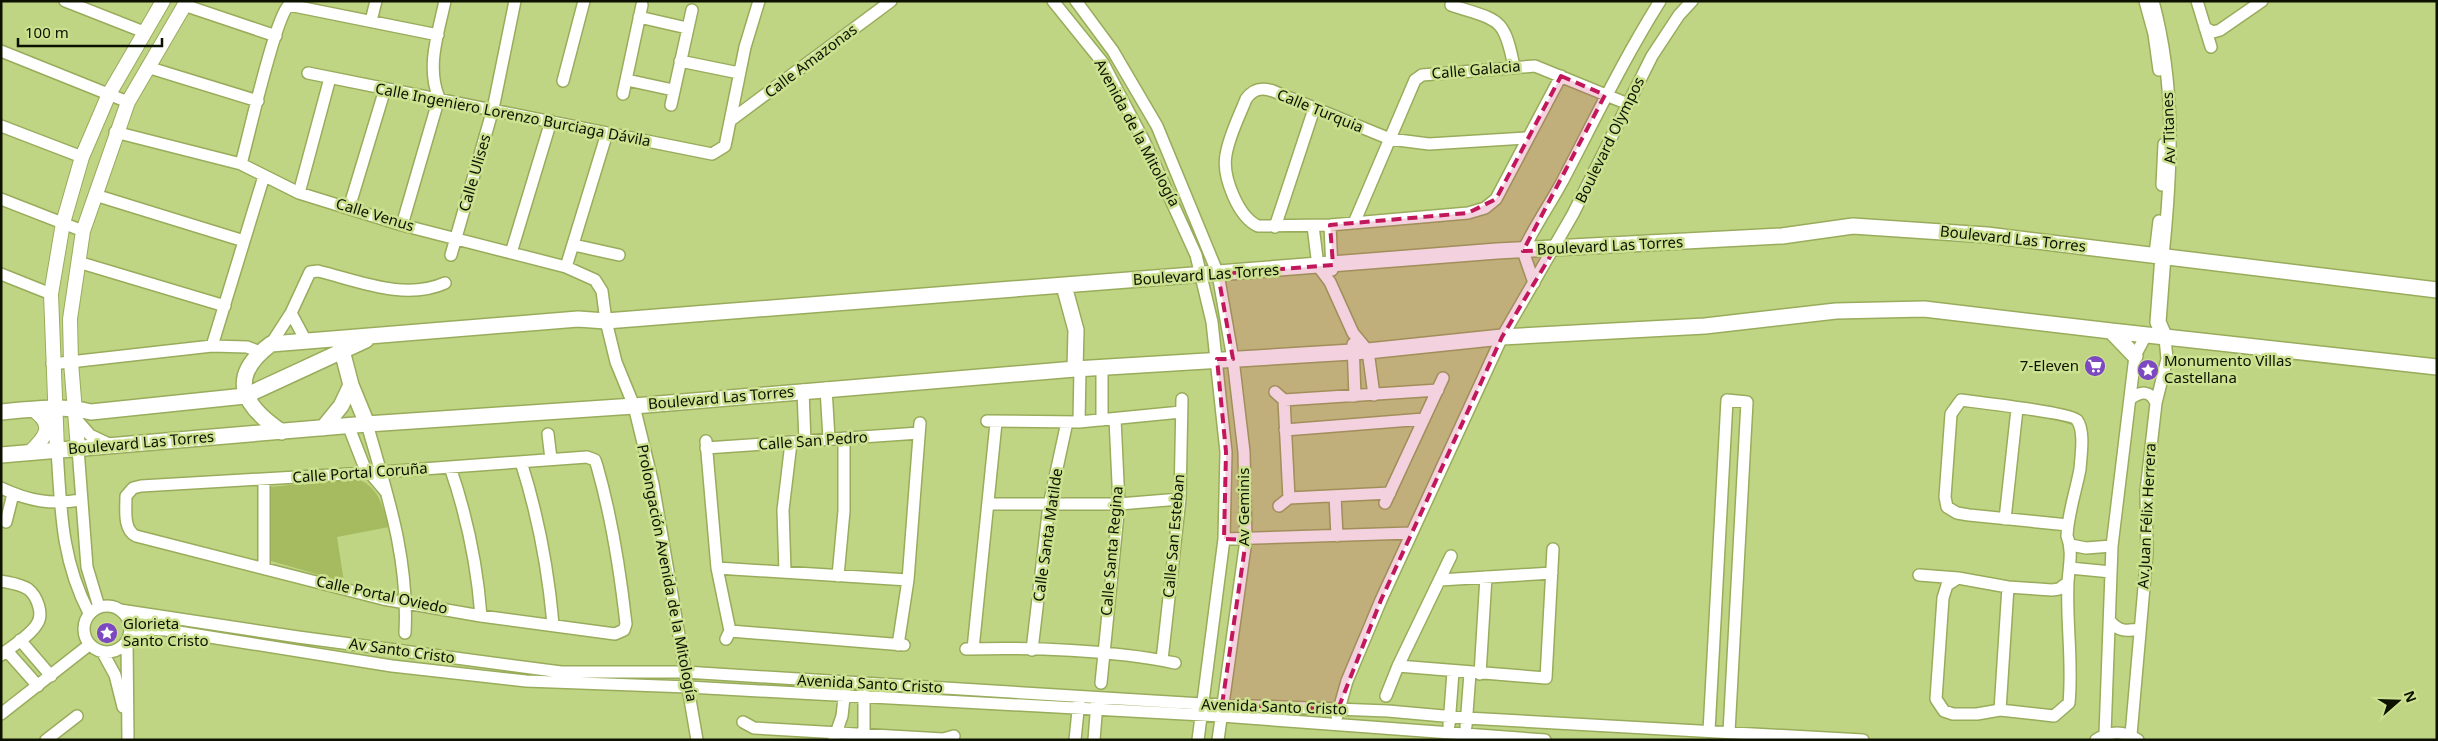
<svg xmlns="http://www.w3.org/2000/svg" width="2438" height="741" font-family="'Noto Sans',sans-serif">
	<rect width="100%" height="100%" fill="#c0d583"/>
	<path fill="#a6bb60" d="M354 478C379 485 382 505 389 527L337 537 344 582 271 561V487Z"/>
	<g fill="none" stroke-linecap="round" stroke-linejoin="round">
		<g stroke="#99ac5c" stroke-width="14">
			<path id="minor" d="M65 1 144 32
				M1053 1 1103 63 1144 141 1196 255 1212 322 1226 452 1224 539 1198 740
				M1076 1 1113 51 1157 126 1218 274 1233 359 1244 452 1246 540 1218 740
				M2145 1 2154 34 2159 70
				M2153 1C2176 86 2172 169 2163 256
				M2197 1 2211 47
				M184 5 276 36
				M1451 5C1498 21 1504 15 1514 67
				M639 17 687 28
				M371 21 376 1
				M2205 28 2213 32 2220 30 2262 1
				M1 51 128 102
				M680 61 739 73
				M147 67 258 101
				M308 73 712 154 725 146 745 47 759 1
				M627 80 673 90
				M563 81 584 1
				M623 94 642 5
				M671 105 692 10
				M731 120 891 1
				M1 126 82 157
				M115 132 241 164 299 193 402 225 566 267 595 280 602 291 606 321 616 362 634 406 653 484 697 740
				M1527 138 1429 144 1390 139 1273 91C1261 87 1253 89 1246 99 1239 117 1229 136 1226 155 1222 176 1238 217 1258 226L1330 225 1468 213 1485 208 1496 199 1561 76
				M241 164C248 139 275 17 289 5L438 35
				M2162 185 2164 144
				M299 193 330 78
				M95 195 244 241
				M1 199 83 231
				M349 208 385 89
				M1354 223 1415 80 1422 75 1535 66 1628 104
				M402 225 439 98C426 67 438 34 445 1
				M1330 225 1332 270
				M1313 226 1318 266 1330 282 1353 333 1368 351 1374 395
				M1275 227 1314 109
				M574 245 619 255
				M511 253 551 121
				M2155 254 2159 221
				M451 255 493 109 515 1
				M78 262 225 306
				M566 267 607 133
				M1 274 51 294
				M1534 283 1523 251C1534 227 1549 206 1562 182 1594 121 1623 60 1660 1
				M291 313 306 341
				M271 344 291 313 310 272 318 271C359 281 405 301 445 283
				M1353 344 1355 396
				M212 346 264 176
				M52 364 212 346 247 347 260 352
				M1102 367V420
				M826 388 829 439
				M803 390 805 442
				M1275 392 1284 400 1438 390
				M2130 399C2141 391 2150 390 2156 403
				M1284 400 1289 498
				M75 418 90 435 111 445
				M987 421 1079 422 1181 412
				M1079 422 1080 369
				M367 424C387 494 409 558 405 633
				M348 425 364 466 386 492
				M1285 430 1424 419
				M548 434 551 459
				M706 441 717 568 730 631 726 639
				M706 448 919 433
				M78 449 87 567 99 607
				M57 450C61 510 61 559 89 613
				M587 457 595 460 597 466C612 518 620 570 626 624L624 630 615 634 481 616 383 599 136 536C123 530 126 509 126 496L133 488 141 486 382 472Z
				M521 462C538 515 548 568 553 624
				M450 467C467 516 477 564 481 616
				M264 479V567
				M1 488C29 501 51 505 81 500
				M1335 496 1337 536
				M1385 503 1443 378
				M988 504H1119L1180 499
				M1279 506 1289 498 1390 493
				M2005 519 2017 409
				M6 522 13 494
				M2068 525 1969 515 1957 513 1947 507 1945 497 1951 414 1961 400C1976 402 2072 413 2077 420 2085 431 2081 455 2080 469 2076 491 2068 513 2067 536 2073 551 2069 566 2068 582 2066 622 2073 662 2069 703L2054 716 2000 710 1977 714H1953L1944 711 1936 699 1943 598 1947 585 1958 578 2008 587 2052 590 2059 589 2068 582
				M1224 539 1411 533
				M2071 545 2086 548 2112 546
				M717 568 908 580
				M2070 568 2111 572
				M785 572 783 510 791 443
				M1919 575 1958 578
				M838 576 844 511V438
				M1440 580 1552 573
				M1 581C10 583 20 584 28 589 37 596 44 614 37 624 30 636 12 646 1 655
				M84 629a23 23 0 1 1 46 0a23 23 0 1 1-46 0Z
				M120 610 298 637 561 672H685L1202 704 1388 711 1466 718 1863 740
				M2110 621C2119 632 2126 631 2140 629
				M730 631 904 645
				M129 636 147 629 166 630 392 666 526 681 688 687 1221 716 1545 740
				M20 640 51 676
				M127 641 128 740
				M898 645 908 580 920 423
				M966 649C1030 647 1112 650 1175 663
				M973 649 996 423
				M1032 650 1049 505 1067 422
				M7 651 38 686
				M103 653 115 675 123 707
				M1162 660 1180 499 1182 399
				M1398 666 1546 678 1553 549
				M1480 674 1486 577
				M1101 683 1119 504 1115 419
				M1386 696 1398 666 1451 556
				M2000 710 2008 587
				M1 714 89 645
				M1337 716 1347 681 1381 600 1502 337 1573 214 1652 56 1679 15 1692 1
				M743 722 754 728 943 739 954 736
				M1449 725 1453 672
				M1466 726 1470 673
				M1709 731 1727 400 1747 402 1729 732
				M2105 734 2112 546 2135 356 2146 335
				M2131 735 2147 553 2146 491 2156 403 2167 359 2165 338
				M834 739 842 716 845 689
				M46 740 77 716
				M864 740V690
				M1075 740 1079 701
				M1094 740 1097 702
				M2096 740C2110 731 2123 730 2138 740"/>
		</g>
		<g stroke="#99ac5c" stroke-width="16">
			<path id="tertiary" d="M78 449 71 362 70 319 83 231 128 102 187 1
				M57 450 51 294 63 223 82 157 109 94 163 1
				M29 453C46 437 56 425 32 409"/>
		</g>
		<g stroke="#99ac5c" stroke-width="18">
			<path id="secondary" d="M2163 256 2158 322 2165 338
				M1064 286 1076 330 1075 369
				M2111 331 2437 367
				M340 343 351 385 367 424
				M1 412C31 409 61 405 91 412L245 396 366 340
				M323 428 341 406 351 385
				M282 432C242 405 227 377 271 344L578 319 606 321 1497 251 1782 236 1853 226 1987 235 2437 290
				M1 455 367 424 634 406 1075 369 1368 351 1502 337 1705 326 1836 311 1924 309 2111 331 2135 356"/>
		</g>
		<use href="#minor" stroke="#fff" stroke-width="11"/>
		<use href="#tertiary" stroke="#fff" stroke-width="14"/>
		<use href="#secondary" stroke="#fff" stroke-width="15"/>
	</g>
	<path fill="#c2185b" fill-opacity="0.2" stroke="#c2185b" stroke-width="4" stroke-dasharray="10 6" stroke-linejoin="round" d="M1561 76 1605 95 1523 251 1554 250 1502 337 1381 600 1338 709 1222 705 1246 540 1224 539 1226 452 1217 359H1233L1218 274 1333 265 1330 225 1468 213 1496 199Z"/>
	<defs>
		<g id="supermarket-disc" transform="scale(1.125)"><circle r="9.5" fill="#7d49c1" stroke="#cde290"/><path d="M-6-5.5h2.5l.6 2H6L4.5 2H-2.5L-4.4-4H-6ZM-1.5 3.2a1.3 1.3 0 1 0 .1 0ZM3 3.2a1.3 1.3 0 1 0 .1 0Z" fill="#fff"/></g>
		<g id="sight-disc" transform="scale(1.125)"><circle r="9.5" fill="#7d49c1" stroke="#cde290"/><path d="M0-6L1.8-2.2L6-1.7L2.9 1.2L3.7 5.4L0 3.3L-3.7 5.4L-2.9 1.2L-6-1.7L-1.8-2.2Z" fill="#fff"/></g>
	</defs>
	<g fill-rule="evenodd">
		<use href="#supermarket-disc" x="2095" y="366"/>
		<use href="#sight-disc" x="2148" y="370"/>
		<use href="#sight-disc" x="107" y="633"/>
	</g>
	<g text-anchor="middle" stroke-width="5" stroke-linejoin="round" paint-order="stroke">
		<g font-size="15" fill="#0d1200" stroke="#cde290">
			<text transform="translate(811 61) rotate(-37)" y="5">Calle Amazonas</text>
			<text transform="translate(1476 70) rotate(-5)" y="5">Calle Galacia</text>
			<text transform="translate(1320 111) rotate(22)" y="5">Calle Turquia</text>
			<text transform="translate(513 115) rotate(11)" y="5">Calle Ingeniero Lorenzo Burciaga Dávila</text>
			<text transform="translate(2169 128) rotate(-92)" y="5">Av Titanes</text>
			<text transform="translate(1137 133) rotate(62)" y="5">Avenida de la Mitología</text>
			<text transform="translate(1610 140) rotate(-64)" y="5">Boulevard Olympos</text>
			<text transform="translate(475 173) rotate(-74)" y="5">Calle Ulises</text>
			<text transform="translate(375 215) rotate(17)" y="5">Calle Venus</text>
			<text transform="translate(2013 239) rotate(6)" y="5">Boulevard Las Torres</text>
			<text transform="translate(1610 246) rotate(-3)" y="5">Boulevard Las Torres</text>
			<text transform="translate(1206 275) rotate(-4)" y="5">Boulevard Las Torres</text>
			<text transform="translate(721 398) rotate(-5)" y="5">Boulevard Las Torres</text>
			<text transform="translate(813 441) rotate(-4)" y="5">Calle San Pedro</text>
			<text transform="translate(141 443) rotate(-5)" y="5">Boulevard Las Torres</text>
			<text transform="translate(360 473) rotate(-4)" y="5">Calle Portal Coruña</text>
			<text transform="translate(1244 507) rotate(-90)" y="5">Av Geminis</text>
			<text transform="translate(2147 516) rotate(-87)" y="5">Av.Juan Félix Herrera</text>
			<text transform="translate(1048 535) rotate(-82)" y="5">Calle Santa Matilde</text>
			<text transform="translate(1174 536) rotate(-85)" y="5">Calle San Esteban</text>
			<text transform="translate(1112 551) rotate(-85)" y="5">Calle Santa Regina</text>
			<text transform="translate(667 573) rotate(79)" y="5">Prolongación Avenida de la Mitología</text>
			<text transform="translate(382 595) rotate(12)" y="5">Calle Portal Oviedo</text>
			<text transform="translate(402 651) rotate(8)" y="5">Av Santo Cristo</text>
			<text transform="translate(870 684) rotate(3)" y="5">Avenida Santo Cristo</text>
			<text transform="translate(1274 707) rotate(2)" y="5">Avenida Santo Cristo</text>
		</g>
		<g font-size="15" fill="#0d1200" stroke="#cde290" text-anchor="start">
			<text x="2164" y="366">Monumento Villas<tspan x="2164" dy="17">Castellana</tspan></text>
			<text x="2079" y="371" text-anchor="end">7-Eleven</text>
			<text x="123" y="629">Glorieta<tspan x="123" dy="17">Santo Cristo</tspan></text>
		</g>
	</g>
	<rect width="2438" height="741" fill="none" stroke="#0d1200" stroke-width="5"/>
	<g transform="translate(2398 701) rotate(70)" stroke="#cde290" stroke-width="4" paint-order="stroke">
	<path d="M0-4L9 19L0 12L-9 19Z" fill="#0d1200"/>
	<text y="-8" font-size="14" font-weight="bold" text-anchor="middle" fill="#0d1200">N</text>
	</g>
	<path d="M18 38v8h144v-8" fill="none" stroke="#0d1200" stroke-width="2.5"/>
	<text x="25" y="38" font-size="15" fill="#0d1200" stroke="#cde290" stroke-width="4" paint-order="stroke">100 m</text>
</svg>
